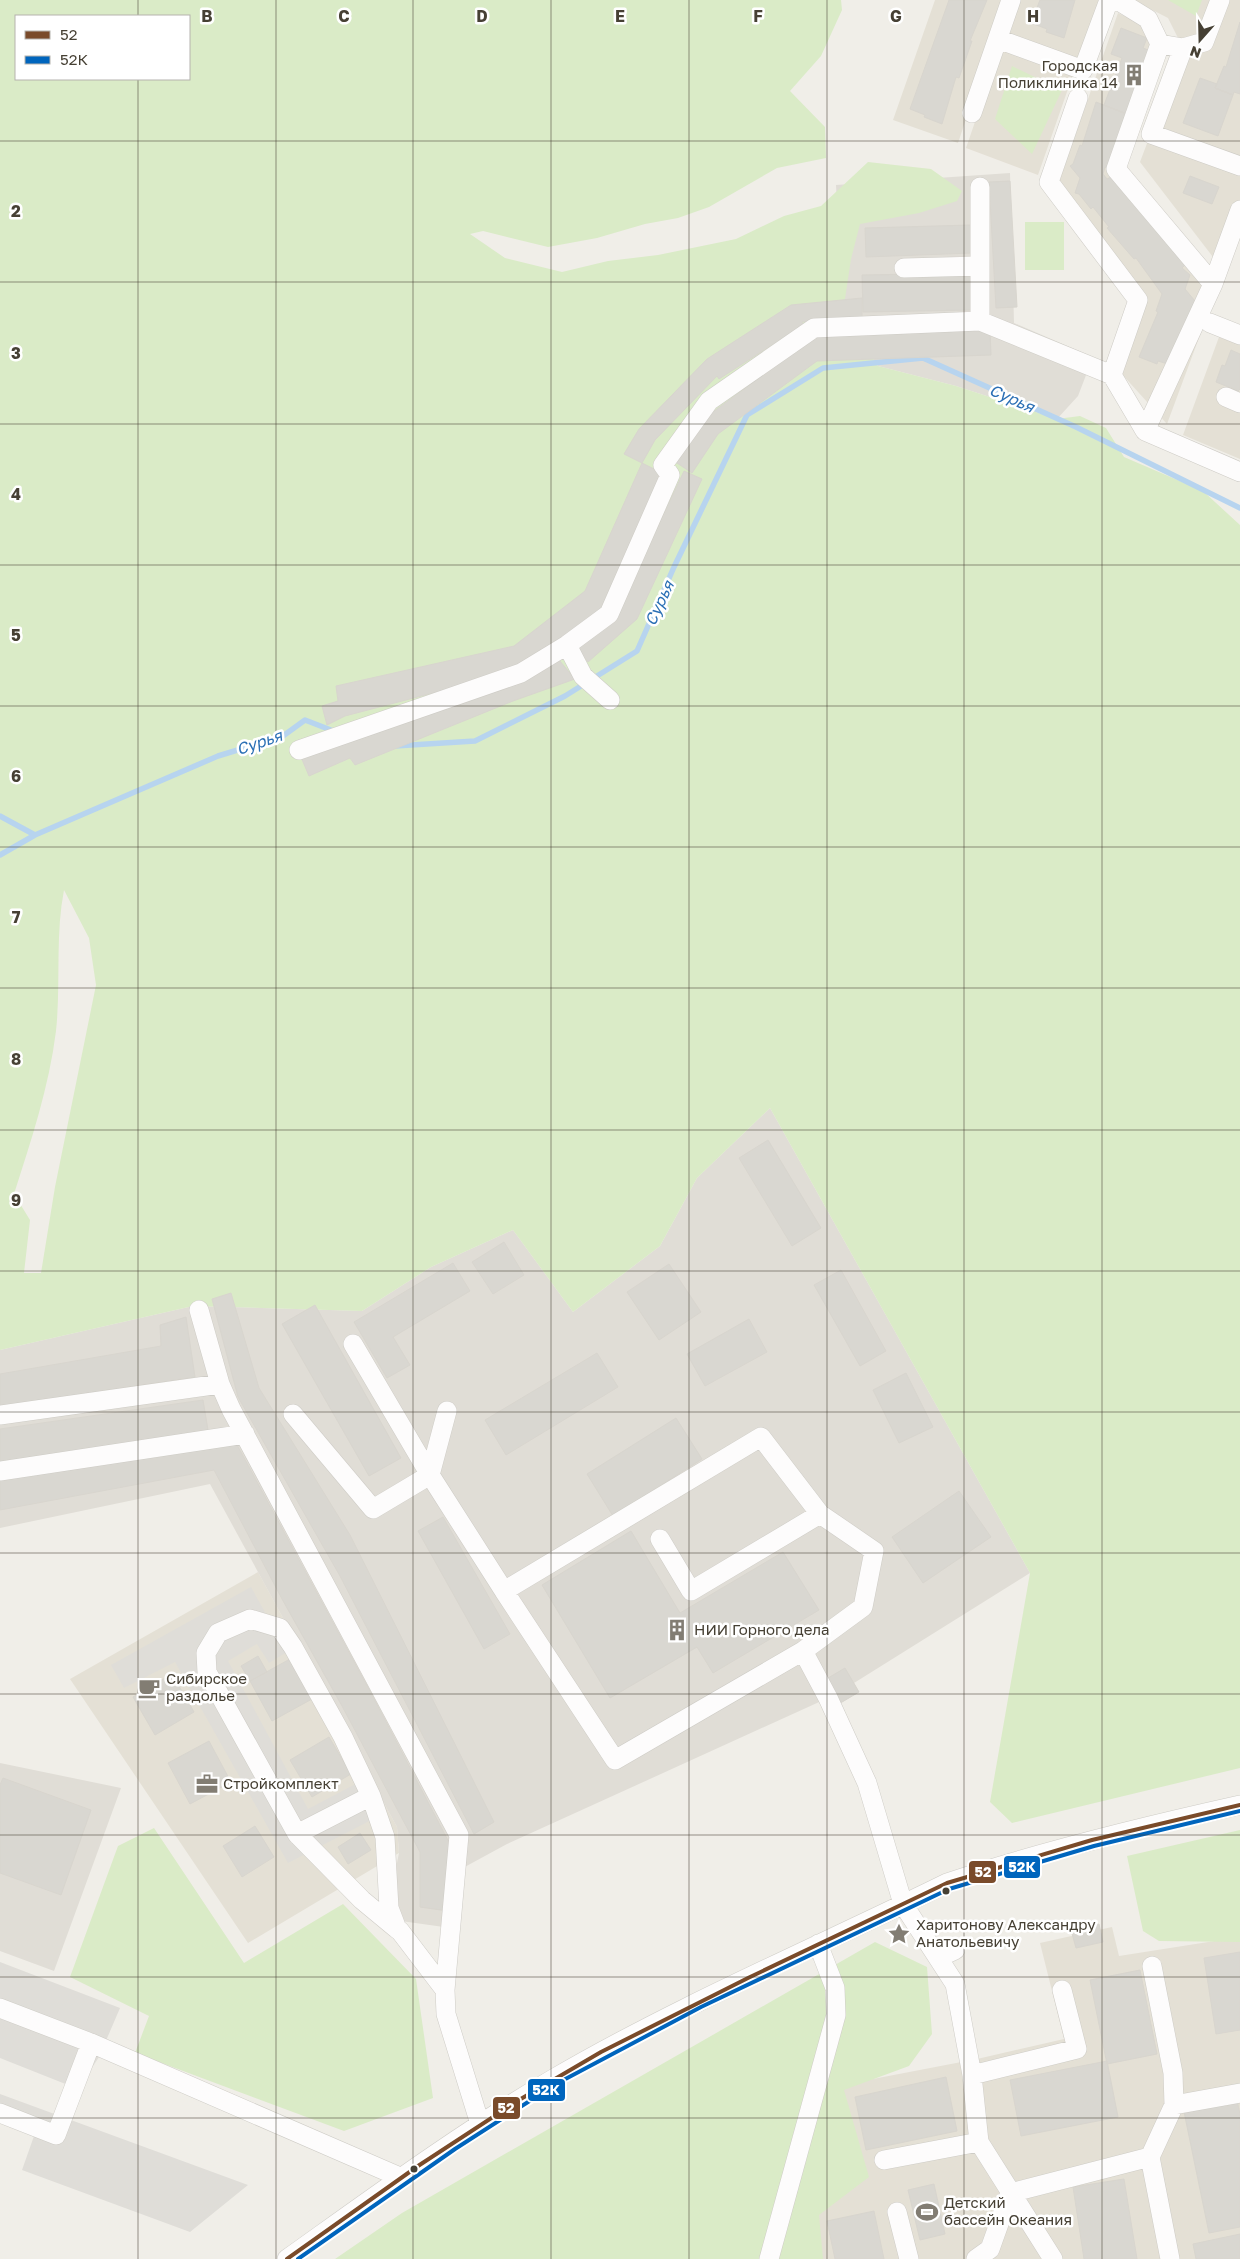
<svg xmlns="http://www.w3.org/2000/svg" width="1240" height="2259" font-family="'Golos Text',sans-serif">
	<rect width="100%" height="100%" fill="#f0eee8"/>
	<path fill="#e4e0d5" d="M935 0H1006L958 143 893 120Z
		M1017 0H1099L1038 175 966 148Z
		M1133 0H1240V235L1226 274 1140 162 1183 48 1168 18Z
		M1118 13 1153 30 1166 54 1125 165 1216 292 1167 424 1120 372 1146 296 1059 182Z
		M1219 337 1240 345V459L1183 435Z
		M258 1572 397 1827 399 1853 248 1943 70 1679Z
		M1112 1927 1119 1956 1240 1937V2259H808L795 2194 826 2088 977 2059 1064 2039 1040 1943Z"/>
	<path fill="#e0ddd6" d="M1010 173 1014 323 1093 357 1078 396 1057 419 956 386 878 366 843 312 836 185Z
		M770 1108 1030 1573 854 1683 859 1692 837 1705 828 1698 507 1844 461 1869 458 1929 401 1921 393 1882 399 1853 397 1827 210 1484 0 1528V1350L193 1306 362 1311 431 1267 513 1230 573 1312 660 1246 697 1178Z
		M0 1763 121 1788 54 1971 0 1951Z"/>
	<path fill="#daebc7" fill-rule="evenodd" d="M0 0H841L842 10 821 56 790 91 825 127 826 158 777 168 709 207 678 218 645 224 597 238 548 247 483 231 470 234 505 258 562 272 608 261 658 255 736 239 784 216 821 206 868 162 931 169 962 191 957 201 919 213 860 224 851 259 843 312 878 366 956 386 1057 419 1080 416 1106 428 1124 457 1203 491 1240 525V1768L1012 1823 990 1802 1030 1573 770 1108 697 1178 660 1246 573 1312 513 1230 431 1267 362 1311 193 1306 0 1350ZM16 16H189V79H16ZM64 890 89 938 96 985 55 1187 41 1273H24L30 1220 14 1194C31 1141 49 1087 56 1031 61 984 55 936 64 890Z
		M1168 0H1202L1196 16Z
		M1012 66 1062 90 1032 154 995 119Z
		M1025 222H1064V270H1025Z
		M154 1828 244 1963 343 1904 416 1979 433 2098 344 2131 135 2053 149 2016 70 1977 118 1846Z
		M1240 1830V1942L1159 1941 1143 1931 1127 1856Z
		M875 1942 927 1967 932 2034 909 2066 844 2090 869 2177 819 2215 823 2259H335L402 2213Z"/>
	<path fill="#dfddd8" d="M251 1587 287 1652 269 1663 257 1644 228 1661 308 1809 365 1779 383 1814 288 1863 175 1662 124 1688 111 1665Z
		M0 1962 120 2008 99 2057 78 2089 0 2058Z
		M0 2094 248 2185 190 2232 22 2170 34 2136 0 2123Z"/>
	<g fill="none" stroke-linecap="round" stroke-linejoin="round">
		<path stroke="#b7d4ef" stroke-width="5.5" d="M395 746 475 741 565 696 637 651 674 567 747 415 823 368 923 358 1076 427 1240 508
			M0 816 35 835
			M0 855 35 835 218 756 283 736 305 720 336 732"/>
	</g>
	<path fill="#d9d7d1" stroke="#d8d5ce" d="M949 0H987L970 41H972L959 78 956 77 942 124 924 117 925 115 910 109Z
		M1040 0H1075L1064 38 1046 32 1047 29 1031 23Z
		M1240 22V94L1234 92 1233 95 1215 88 1224 66 1226 67Z
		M1121 28 1147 38 1143 48 1160 55 1129 115 1104 105 1122 58 1111 54Z
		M1200 78 1217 84 1215 88 1233 95 1218 136 1183 123Z
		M1096 102 1129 115 1109 169 1105 167 1103 174 1107 179 1111 177 1185 265 1182 268 1190 275 1185 289 1195 301 1190 311 1193 312 1174 366 1158 361 1157 364 1139 357 1158 312 1156 311 1162 294 1136 258 1134 259 1107 228 1109 227 1093 207 1091 209 1079 194 1075 193 1080 178 1070 166 1073 164 1080 145 1082 146Z
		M1190 176 1219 187 1212 204 1183 193Z
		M1010 181 1017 307 996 308 989 182Z
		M971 225 972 253 866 257 865 228Z
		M972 273 973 310 863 312 862 275Z
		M862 298V317L802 322 803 325 719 379 717 376 655 440 642 463 624 454 639 429 707 359 791 305Z
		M990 330 991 355 817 361 718 434 692 473 674 461 702 420 815 337Z
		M1231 350 1240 354V389L1238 391 1216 382 1222 365 1225 366Z
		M642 463 662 473 601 608 524 669 345 716 327 725 322 706 338 701 336 686 514 646 585 591Z
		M684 471 702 479 637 619 588 662 575 647 621 605Z
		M559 660 575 679 513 701 355 765 350 758 309 776 301 757Z
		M768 1140 821 1228 792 1246 739 1158Z
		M504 1242 524 1275 493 1294 472 1262Z
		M453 1263 470 1291 393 1337 410 1365 387 1378 354 1322Z
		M669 1264 701 1312 659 1340 627 1292Z
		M841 1270 886 1351 860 1366 814 1285Z
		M231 1293 259 1388 350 1535 494 1822 474 1834 340 1576 238 1397 212 1299Z
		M315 1305 401 1458 369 1476 282 1324Z
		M186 1317 195 1377 0 1406V1374L161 1346 160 1325Z
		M749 1319 767 1352 705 1386 687 1354Z
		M597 1353 618 1387 506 1455 485 1420Z
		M906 1373 933 1427 899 1443 873 1390Z
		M203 1400 209 1436 0 1466V1429Z
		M676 1418 702 1459 613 1516 587 1474Z
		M236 1443 372 1695 453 1850 448 1911 420 1907V1852L342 1706 282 1599 214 1470 0 1510V1476Z
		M959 1491 991 1537 923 1583 892 1537Z
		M443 1517 510 1634 484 1649 418 1531Z
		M631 1531 680 1613 783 1552 819 1610 713 1673 697 1647 610 1698 542 1585Z
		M258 1656 267 1672 250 1681 241 1666Z
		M290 1659 312 1699 272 1721 250 1681Z
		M845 1668 859 1692 837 1705 823 1681Z
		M172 1674 194 1712 155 1735 133 1697Z
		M329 1737 351 1774 312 1797 290 1760Z
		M209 1741 231 1782 190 1804 168 1763Z
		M3 1778 91 1810 61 1895 0 1873V1785Z
		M255 1826 274 1857 242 1877 223 1846Z
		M360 1833 371 1850 348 1864 338 1847Z
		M1099 1924 1103 1942 1076 1948 1071 1930Z
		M1240 1952V2030L1216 2034 1204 1958Z
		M1140 1970 1157 2054 1107 2064 1090 1980Z
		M1107 2061 1118 2117 1021 2136 1010 2080Z
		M946 2077 957 2131 866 2150 855 2097Z
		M1236 2096 1240 2114V2227L1209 2233 1183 2107Z
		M1124 2179 1137 2259H1084L1073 2187Z
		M934 2184 945 2234 920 2240 908 2190Z
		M874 2211 884 2259H835L827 2221Z
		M1240 2234V2259H1196L1193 2244Z"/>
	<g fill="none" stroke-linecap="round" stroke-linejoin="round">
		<g stroke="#ceccc6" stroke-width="20">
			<path id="minor" d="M1117 0 1148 19 1160 44 1116 169 1213 284 1145 431
				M998 39 1083 70 1109 0
				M1160 44 1183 48 1151 134 1240 166
				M1183 48 1204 42 1220 0
				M1078 98 1049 182 1138 300 1112 375
				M972 113 1011 0
				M980 187V321L1112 375 1145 431 1240 472
				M904 268 980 266
				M1213 284 1240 210
				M1210 323 1240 335
				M1226 397 1240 403
				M567 645 583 676 610 700
				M299 750 521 673 567 645 609 614 670 475 663 465 709 401 814 328 980 321
				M199 1310 220 1384
				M353 1344 430 1475 447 1411
				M293 1414 373 1509 430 1475 504 1591
				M0 1415 220 1384 231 1409 459 1835 445 1990 446 2014 480 2124
				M0 1471 245 1434
				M660 1539 691 1591 820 1514
				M803 1651 863 1607 874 1551 820 1514 761 1437 504 1591 615 1760 803 1651 828 1698 867 1783 903 1904 955 1984 972 2075 979 2142 1053 2259
				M297 1834 371 1796
				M397 1929 389 1908 385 1837 371 1796 343 1737 293 1647 280 1628 250 1619 218 1633 206 1653 207 1672 297 1834 362 1900 397 1929 400 1931 445 1990
				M938 1958 955 1950
				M1152 1966 1173 2073 1174 2105
				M0 2008 91 2043
				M972 2075 1077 2049 1062 1990
				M0 2113 56 2135 91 2043 402 2178
				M1150 2157 1170 2259
				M884 2160 979 2142
				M897 2212 909 2259
				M287 2259C374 2197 461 2133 553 2079 680 2005 815 1948 947 1883 1042 1851 1141 1827 1240 1805
				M769 2259 836 2015 835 1988 818 1944
				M976 2259 990 2249 1010 2193 1150 2157 1174 2105 1240 2093"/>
		</g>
		<use href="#minor" stroke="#fdfcfc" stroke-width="19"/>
		<g stroke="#fff" stroke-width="8">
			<path id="bus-1" d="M287 2259 418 2166 519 2100 601 2052 748 1978 947 1883 1092 1840 1240 1805"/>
		</g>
		<g stroke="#fff" stroke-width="8">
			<path id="bus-2" d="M298 2259 455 2149 556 2084 701 2007 949 1889 1094 1846 1240 1811"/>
		</g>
		<use href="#bus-1" stroke="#7a4b2a" stroke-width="4"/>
		<use href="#bus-2" stroke="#0065bd" stroke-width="4"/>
	</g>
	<path fill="none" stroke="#464034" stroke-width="1" stroke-opacity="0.55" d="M138 0V16M276 0V2259M413 0V2259M551 0V2259M689 0V2259M827 0V2259M964 0V2259M1102 0V2259M138 79V2259M0 141H1240M0 282H1240M0 424H1240M0 565H1240M0 706H1240M0 847H1240M0 988H1240M0 1130H1240M0 1271H1240M0 1412H1240M0 1553H1240M0 1694H1240M0 1835H1240M0 1977H1240M0 2118H1240"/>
	<defs>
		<g id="building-bare" transform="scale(1.725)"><path d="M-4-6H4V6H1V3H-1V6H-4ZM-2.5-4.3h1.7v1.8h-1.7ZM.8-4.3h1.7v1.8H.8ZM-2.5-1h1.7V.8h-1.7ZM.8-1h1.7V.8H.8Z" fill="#827d73" stroke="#fff" stroke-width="2.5" paint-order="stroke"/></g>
		<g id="cafe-bare" transform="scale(1.725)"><path d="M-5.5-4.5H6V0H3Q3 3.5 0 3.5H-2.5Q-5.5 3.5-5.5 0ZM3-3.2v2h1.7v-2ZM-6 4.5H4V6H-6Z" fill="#827d73" stroke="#fff" stroke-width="2.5" paint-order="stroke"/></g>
		<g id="office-bare" transform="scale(1.725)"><path d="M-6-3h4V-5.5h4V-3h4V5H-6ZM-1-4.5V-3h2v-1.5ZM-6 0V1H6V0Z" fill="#827d73" stroke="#fff" stroke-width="2.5" paint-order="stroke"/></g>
		<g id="sight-bare" transform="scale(1.725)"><path d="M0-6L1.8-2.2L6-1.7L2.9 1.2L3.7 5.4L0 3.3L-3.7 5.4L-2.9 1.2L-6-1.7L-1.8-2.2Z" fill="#827d73" stroke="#fff" stroke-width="2.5" paint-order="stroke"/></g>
		<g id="stadium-bare" transform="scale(1.725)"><path d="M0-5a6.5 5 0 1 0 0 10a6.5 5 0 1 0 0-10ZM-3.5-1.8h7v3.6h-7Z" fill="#827d73" stroke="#fff" stroke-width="2.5" paint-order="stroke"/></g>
	</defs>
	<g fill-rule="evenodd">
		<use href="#building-bare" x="1134" y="75"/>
		<use href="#building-bare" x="677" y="1630"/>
		<use href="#cafe-bare" x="149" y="1688"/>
		<use href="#office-bare" x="207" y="1784"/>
		<use href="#sight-bare" x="899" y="1934"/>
		<use href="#stadium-bare" x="927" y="2212"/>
	</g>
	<g fill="#464034" stroke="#fff" stroke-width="2">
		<circle cx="946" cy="1891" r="4.5"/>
		<circle cx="414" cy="2169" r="4.5"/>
	</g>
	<g text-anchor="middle" stroke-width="5" stroke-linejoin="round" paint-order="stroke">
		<g font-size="15" fill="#464034" stroke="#fff" text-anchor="start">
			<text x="1118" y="71" text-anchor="end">Городская<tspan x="1118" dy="17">Поликлиника 14</tspan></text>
			<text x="694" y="1635">НИИ Горного дела</text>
			<text x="166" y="1684">Сибирское<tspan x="166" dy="17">раздолье</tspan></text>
			<text x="223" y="1789">Стройкомплект</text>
			<text x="916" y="1930">Харитонову Александру<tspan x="916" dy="17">Анатольевичу</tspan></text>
			<text x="944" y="2208">Детский<tspan x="944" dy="17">бассейн Океания</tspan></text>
		</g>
		<g font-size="16" font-style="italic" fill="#2a6fb5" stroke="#fff">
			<text transform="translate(1012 398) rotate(24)" y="6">Сурья</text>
			<text transform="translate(659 603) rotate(-65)" y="6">Сурья</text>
			<text transform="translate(259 742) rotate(-19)" y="6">Сурья</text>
		</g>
	</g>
	<g font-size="16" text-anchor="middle" font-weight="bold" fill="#464034" stroke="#fff" stroke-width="5" stroke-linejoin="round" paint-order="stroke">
		<text x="207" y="22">B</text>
		<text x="344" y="22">C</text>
		<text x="482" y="22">D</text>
		<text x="620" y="22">E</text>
		<text x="758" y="22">F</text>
		<text x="896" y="22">G</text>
		<text x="1033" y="22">H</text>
		<text x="16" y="217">2</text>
		<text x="16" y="359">3</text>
		<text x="16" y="500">4</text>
		<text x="16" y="641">5</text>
		<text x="16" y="782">6</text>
		<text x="16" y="923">7</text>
		<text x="16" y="1065">8</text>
		<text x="16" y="1206">9</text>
	</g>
	<g stroke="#fff" stroke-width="2">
		<rect x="1003" y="1855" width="38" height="24" rx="5" fill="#0065bd"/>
		<rect x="968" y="1860" width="29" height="24" rx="5" fill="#7a4b2a"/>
		<rect x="527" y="2078" width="39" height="24" rx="5" fill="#0065bd"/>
		<rect x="492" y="2096" width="29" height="24" rx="5" fill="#7a4b2a"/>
	</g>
	<g font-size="14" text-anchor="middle" font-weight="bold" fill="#fff">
		<text x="1022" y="1872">52К</text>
		<text x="983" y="1877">52</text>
		<text x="546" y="2095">52К</text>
		<text x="506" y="2113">52</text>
	</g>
	<rect x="15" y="15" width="175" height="65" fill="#ffffff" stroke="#b5b3ae"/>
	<rect x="25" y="31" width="25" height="8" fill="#7a4b2a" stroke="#b5b3ae"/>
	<text x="60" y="40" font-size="15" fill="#464034">52</text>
	<rect x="25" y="56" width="25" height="8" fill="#0065bd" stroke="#b5b3ae"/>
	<text x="60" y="65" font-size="15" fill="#464034">52К</text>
	<g transform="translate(1200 40) rotate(200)" stroke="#ffffff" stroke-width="4" paint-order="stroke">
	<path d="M0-4L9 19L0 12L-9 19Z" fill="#464034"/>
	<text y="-8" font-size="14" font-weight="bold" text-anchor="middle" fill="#464034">N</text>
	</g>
</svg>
